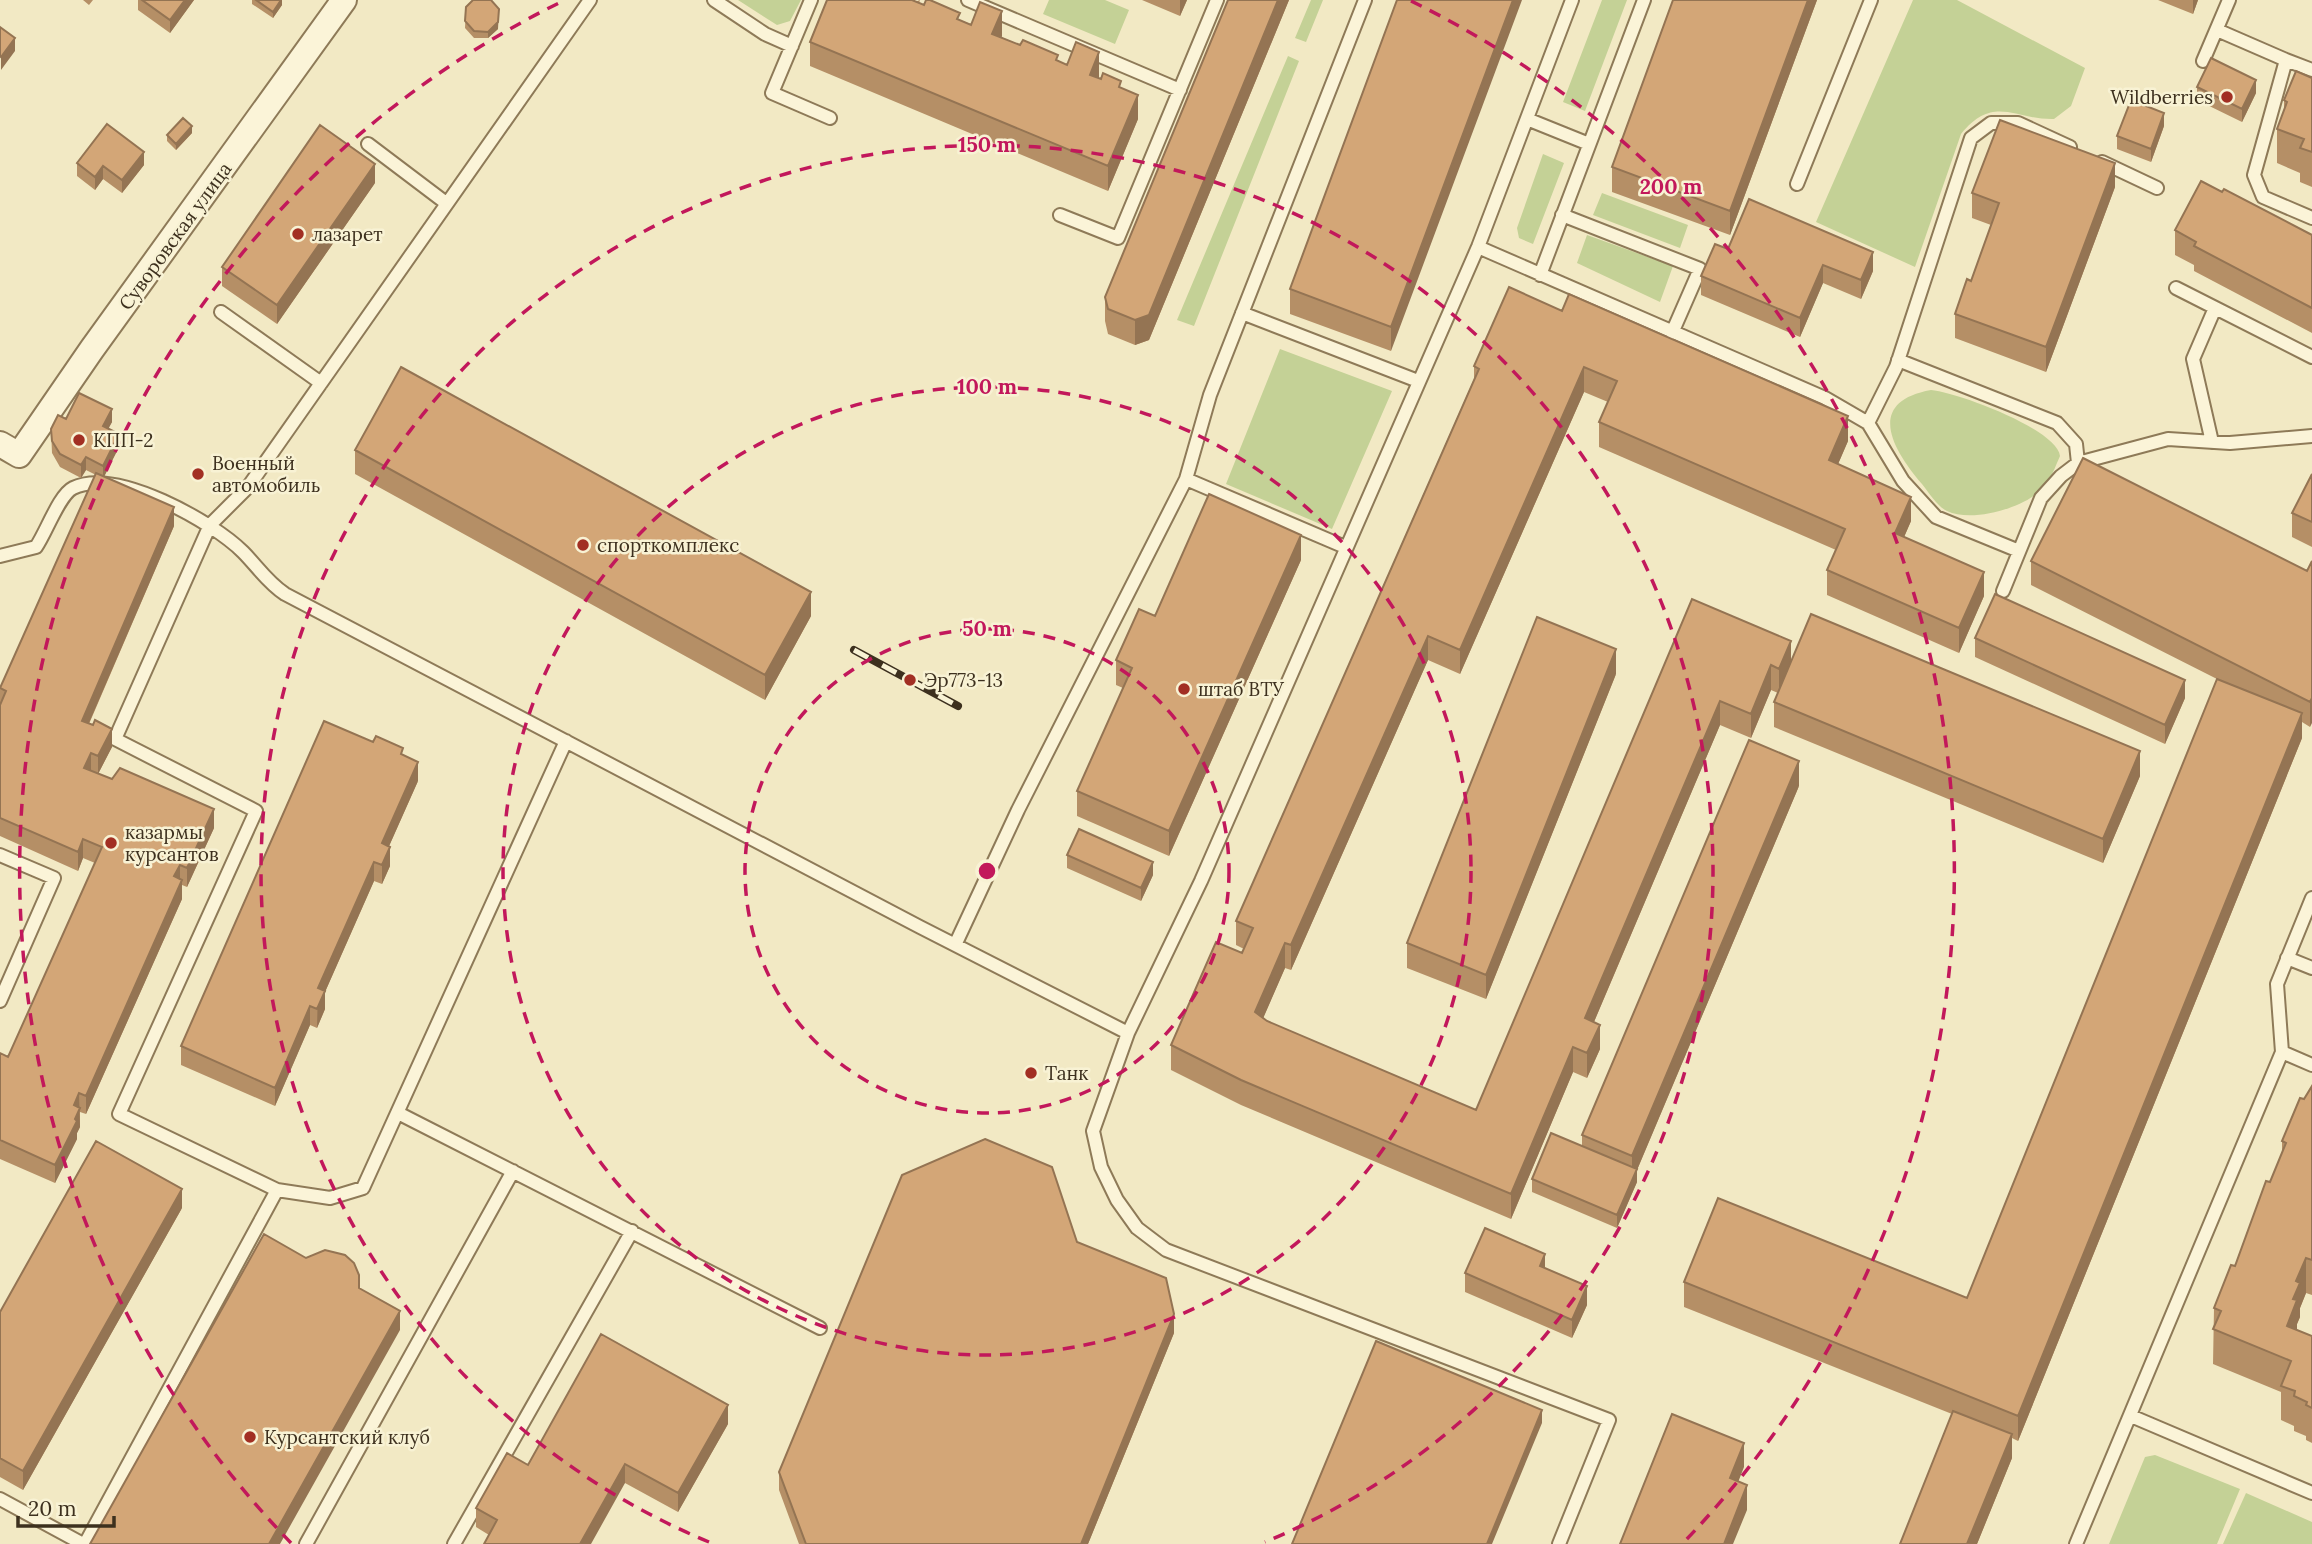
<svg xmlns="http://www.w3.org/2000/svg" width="2312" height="1544" font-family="Lora,serif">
	<rect width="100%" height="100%" fill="#f2e9c4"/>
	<path fill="#c4d196" d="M738 0H801L790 21 777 25Z
		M1049 0H1105L1129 10 1115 44 1043 14Z
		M1311 0H1323L1306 42 1295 38Z
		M1602 0H1627L1585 111 1563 102Z
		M1913 0H1957L2085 68 2071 106 2054 119C2014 120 1994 94 1961 134L1915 267 1816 222Z
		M1288 56 1299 61 1194 326 1177 320Z
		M1543 154 1564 163 1533 244 1519 238 1517 228Z
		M1602 193 1688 225 1680 248 1593 215Z
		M1587 235 1673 266 1660 302 1577 263Z
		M1280 349 1392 391 1332 529 1226 484Z
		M1931 390C1956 392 2057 429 2060 456 2055 467 2051 480 2042 489 2024 508 1972 523 1947 511 1937 506 1929 493 1922 484 1892 449 1865 402 1931 390Z
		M2155 1455 2240 1489 2217 1544H2109L2145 1457Z
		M2246 1493 2312 1522V1544H2223Z"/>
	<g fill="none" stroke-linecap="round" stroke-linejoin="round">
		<g stroke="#8e7a58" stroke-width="16">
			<path id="lane" d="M714 0 765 34 792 46
				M811 0 772 93 830 118
				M968 0 1180 90
				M2217 30 2286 60 2254 175 2263 197 2312 218
				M2286 60 2312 70
				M2203 61 2229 0
				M1527 119 1589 144
				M368 144 446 203
				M2102 162 2157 188
				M1797 184 1871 0
				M1060 215 1118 238 1217 0
				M1562 215 1700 269 1672 333
				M1478 247 1825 398 1868 423 1903 481 1936 517 2019 551
				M1540 275 1644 0
				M2176 288 2312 357
				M221 312 321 383
				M1242 313 1418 381
				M1898 360 2057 423 2076 444 2078 463
				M1868 423 1896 367 1971 138 1991 123H2018L2070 147
				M2212 442 2193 359 2215 308
				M1186 479 1345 547
				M0 556 36 547C46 533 59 495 73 488 116 467 213 522 243 552 257 566 267 582 285 594L920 927 1128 1033
				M2003 591 2041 498 2061 476 2078 463 2168 439 2230 443 2312 436
				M0 855 54 878 0 1001
				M956 943 1018 810 1186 479 1210 395 1365 0
				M2287 958 2312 968
				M2282 1052 2312 1065
				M398 1113 820 1328
				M277 1190 119 1114 256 811 115 739 210 525 248 487 590 0
				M2131 1416 2312 1493
				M0 1499 83 1544
				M85 1544 277 1190 330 1198 363 1188 566 741
				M306 1544 513 1171
				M454 1544 632 1231
				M1559 1544 1609 1420 1166 1250 1137 1228 1117 1200 1101 1167 1093 1131 1128 1033 1201 881 1478 247 1572 0
				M2076 1544 2282 1052 2277 984 2312 898"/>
		</g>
		<g stroke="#8e7a58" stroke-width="28">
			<path id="street" d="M0 444 19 455 92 349 344 0"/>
		</g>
		<use href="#lane" stroke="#fbf4d8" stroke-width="12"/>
		<use href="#street" stroke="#fbf4d8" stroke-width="24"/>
		<g stroke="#3d301e" stroke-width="8">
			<path id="rail" d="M854 650 958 706"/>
		</g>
		<use href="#rail" stroke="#f8f2d4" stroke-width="5" stroke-dasharray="16" stroke-linecap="butt"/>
	</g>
	<path fill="#b58f66" d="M83 0H93L89 5Z
		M138 0H194L170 33 138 10Z
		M252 0H282V5L273 18 252 4Z
		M920 0 919 3 960 20 1002 36 1001 37 1058 61 1099 77V78L1121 88 1138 119 1108 191 810 66V42Z
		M1142 0H1187L1180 16Z
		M1228 0H1289L1149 340 1135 345 1108 334 1105 321V297Z
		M1397 0 1391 351 1290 314V289Z
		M1673 0H1817L1730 235 1612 192V167Z
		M2158 0H2198L2193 14Z
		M466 7 498 29 488 38H474L465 28Z
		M2312 78V187L2300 182V173L2277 163V129L2284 111V100Z
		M2197 87 2256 93 2242 122 2197 100Z
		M2164 126 2151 162 2117 149V136Z
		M192 133 176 150 167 141V135Z
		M77 163 144 165 122 193 103 179 95 190 77 176Z
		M375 183 277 324 222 286V267Z
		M2115 187 2046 372 1955 338V314L1971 281 1991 225 1972 218V193Z
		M2175 230 2312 235V333L2194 271V265L2175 255Z
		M1728 249 1873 271 1861 299 1823 283 1800 337 1701 295V276Z
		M1509 287 1848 441 1838 464 1911 521 1904 537 1984 596 1959 653 1827 595V570L1836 550 1599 447V422L1608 402 1584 392 1460 674 1428 660 1291 970 1285 968 1263 1018 1267 1021 1476 1110 1692 599 1791 662 2140 776 2103 863 1774 727V702L1778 693 1771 690 1751 738 1720 725 1594 1022 1600 1049 1587 1078 1573 1072 1511 1219 1241 1105 1171 1070V1045L1242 953 1244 949 1236 945V921L1474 379V366Z
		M66 419 112 422 108 428 119 447 104 476 174 526 89 724 112 747 98 774 214 828 187 887 182 885V899L86 1114 80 1112V1127L77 1133V1139L55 1183 0 1159V1053L8 1057 95 863 83 858 78 871 0 836V688L96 475 86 470 81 478 60 467 52 453 51 429Z
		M355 450 811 616 765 700 355 474Z
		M2312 474V547L2292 537V513Z
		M1301 560 1169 856 1077 816V791L1123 688 1116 685V660L1155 616Z
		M2031 561 2307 571 2312 561 2310 727 2302 722V738L2018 1441 2012 1438V1458L1977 1544H1900L1952 1414 1684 1307V1282L1967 1298 2217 679 2031 585Z
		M1975 638 2185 698 2165 744 1975 657Z
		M1616 674 1486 999 1407 968V943Z
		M418 781 389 846 390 866 382 884 374 881 325 992V1009L317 1028 310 1025 275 1106 181 1065V1046Z
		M1799 786 1637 1170V1182L1617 1228 1532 1192V1179L1582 1146V1135Z
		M1067 855 1153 875 1141 901 1067 868Z
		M2312 1086V1295L2306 1293 2300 1308V1317L2297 1324V1330L2312 1336V1443L2306 1440V1436L2294 1431V1426L2281 1420V1392L2213 1364 2214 1308 2235 1266 2282 1153V1141Z
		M182 1208 23 1490 0 1477V1312Z
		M1077 1242 1174 1333 1088 1544H799L779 1490V1472Z
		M1545 1268 1587 1305 1572 1338 1465 1292V1273Z
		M728 1424 678 1512 625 1483 489 1535 476 1527V1508Z"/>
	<path fill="#947453" d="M185 0H194L170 33V20Z
		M281 0H282V5L273 18V12Z
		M1180 0H1187L1180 16Z
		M1278 0H1289L1149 340 1135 345V320Z
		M1513 0H1522L1391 351V327Z
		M1808 0H1817L1730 235V211Z
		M2193 0H2198L2193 14Z
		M499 9 498 29 488 38V32Z
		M1002 11V36L992 59V34Z
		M15 38V51L1 70V57Z
		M1099 52V77L1090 99V75Z
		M2256 80V93L2242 122V109Z
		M1138 95V119L1108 191V166Z
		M2164 113V126L2151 162V149Z
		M192 126V133L176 150V144Z
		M144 152V165L122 193V180Z
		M2115 163V187L2046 372V347Z
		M375 164V183L277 324V305Z
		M103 166V179L95 190V177Z
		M1873 252V271L1861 299V280Z
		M1823 265V283L1800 337V318Z
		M1584 367V392L1460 674V650Z
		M112 409V422L103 439V426Z
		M1848 416V441L1829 485V460Z
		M119 434V447L103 479V466Z
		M86 457V470L81 478V465Z
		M1911 497V521L1895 558V533Z
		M174 507V526L82 739V721Z
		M1301 535V560L1169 856V831Z
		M1984 572V596L1959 653V628Z
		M811 592V616L765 700V675Z
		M1428 636V660L1291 970V945Z
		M1791 641V665L1779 693V669Z
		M1616 649V674L1486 999V975Z
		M1771 665V690L1751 738V714Z
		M2185 680V698L2165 744V725Z
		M2312 698V723L2310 727V702Z
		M1720 701V725L1585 1043V1018Z
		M2302 713V738L2018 1441V1416Z
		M112 729V747L98 774V756Z
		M2140 751V776L2103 863V839Z
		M91 753V772L84 768Z
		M1799 761V786L1637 1170V1182L1617 1228V1215L1632 1179V1156Z
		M418 762V781L382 862V843Z
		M214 809V828L187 887V868Z
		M83 839V858L78 871V852Z
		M390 847V866L382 884V865Z
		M374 862V881L325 992V1009L317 1028 318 988Z
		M1153 862V875L1141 901V888Z
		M180 865V884L174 876Z
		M182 880V899L86 1114V1096Z
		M1285 943V968L1255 1037V1012Z
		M310 1006V1025L275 1106V1088Z
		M1600 1025V1049L1587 1078V1053Z
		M1573 1047V1072L1511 1219V1194Z
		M79 1093 80 1127 77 1133V1139L55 1183V1165L74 1105Z
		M182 1189V1208L23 1490V1471Z
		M1545 1254V1273L1540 1266Z
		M2306 1258V1293L2300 1308V1317L2297 1324V1335L2287 1361V1326L2296 1281Z
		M1587 1286V1305L1572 1338V1320Z
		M400 1311V1330L280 1544H269Z
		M1174 1314V1333L1088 1544H1081Z
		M728 1405V1424L678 1512V1493Z
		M1542 1410V1423L1492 1544H1487Z
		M2012 1434V1458L1977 1544H1967Z
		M1744 1443V1467L1730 1503V1478Z
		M625 1464V1483L591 1544H580Z
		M1747 1485V1510L1733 1544H1724Z"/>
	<path fill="#d3a677" stroke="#947453" stroke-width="2" d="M142 0H185L170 20Z
		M256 0H281L273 12Z
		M473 0H491L499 9 498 22 488 32 474 31 465 21 466 7Z
		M827 0H912L924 5 926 0H930L960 13 957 19 971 25 980 2 1002 11 992 34 1020 45 1023 40 1058 55 1056 60 1067 65 1076 42 1099 52 1090 75 1101 79 1103 73 1121 81 1119 87 1138 95 1108 166 810 42Z
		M1228 0H1278L1149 315 1135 320 1108 309 1105 297Z
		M1397 0H1513L1391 327 1290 289Z
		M1673 0H1808L1730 211 1612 167Z
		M0 27 15 38 1 57 0 56Z
		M2211 58 2256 80 2242 109 2197 87Z
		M2296 71 2312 78V152L2300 148 2304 139 2277 129 2287 102 2284 100Z
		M2131 100 2164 113 2151 149 2117 136Z
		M183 118 192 126 176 144 167 135Z
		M2000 120 2115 163 2046 347 1955 314 1967 279 1971 281 1999 203 1972 193Z
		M107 124 144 152 122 180 103 166 95 177 77 163Z
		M320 125 375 164 277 305 222 267Z
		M2201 181 2222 192 2224 189 2312 235V308L2194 246 2196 242 2175 230Z
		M1749 199 1873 252 1861 280 1823 265 1800 318 1701 276 1715 244 1728 249Z
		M1509 287 1562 311 1569 294 1848 416 1829 460 1911 497 1895 533 1984 572 1959 628 1827 570 1845 529 1599 422 1617 381 1584 367 1460 650 1428 636 1291 945 1285 943 1255 1012 1267 1021 1476 1110 1692 599 1791 641 1779 669 1771 665 1751 714 1720 701 1585 1018 1600 1025 1587 1053 1573 1047 1511 1194 1241 1080 1171 1045 1216 942 1242 953 1253 928 1236 921 1479 369 1474 366Z
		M401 367 811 592 765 675 355 450Z
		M79 393 112 409 103 426 119 434 103 466 86 457 81 465 60 454 52 441 51 429 58 415 66 419Z
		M2083 458 2307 571 2312 561V698L2310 702 2031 561Z
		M96 473 174 507 82 721 93 725 95 720 112 729 98 756 91 753 84 768 112 779 120 768 214 809 187 868 180 865 174 876 182 880 86 1096 79 1093 74 1105 80 1108 75 1119 77 1121 55 1165 0 1140V1053L8 1057 102 847 83 839 78 852 0 818V705L6 691 0 688Z
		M2312 474V522L2292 513Z
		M1209 494 1301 535 1169 831 1077 791 1132 668 1116 660 1139 609 1155 616Z
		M1995 594 2185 680 2165 725 1975 638Z
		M1811 614 2140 751 2103 839 1774 702Z
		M1537 617 1616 649 1486 975 1407 943Z
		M2217 679 2302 713 2018 1416 1684 1282 1718 1198 1967 1298Z
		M324 721 373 742 376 736 403 748 401 754 418 762 382 843 390 847 382 865 374 862 318 988 325 991 317 1009 310 1006 275 1088 181 1046Z
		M1749 740 1799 761 1632 1156 1582 1135Z
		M1079 829 1153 862 1141 888 1067 855Z
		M2312 1086V1260L2306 1258 2296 1281 2300 1283 2293 1299 2297 1300 2287 1326 2312 1336V1408L2306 1405 2307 1402 2294 1396 2295 1391 2281 1386 2291 1361 2213 1329 2221 1311 2214 1308 2231 1265 2235 1266 2266 1181 2270 1182 2286 1143 2282 1141 2300 1098 2304 1099Z
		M1551 1133 1637 1169 1617 1215 1532 1179Z
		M985 1139 1052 1167 1077 1242 1166 1278 1174 1314 1081 1544H806L779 1472 902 1175Z
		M96 1141 182 1189 23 1471 0 1458V1312Z
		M1485 1228 1545 1254 1540 1266 1587 1286 1572 1320 1465 1273Z
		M264 1234 306 1258 325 1250 345 1255 354 1263 359 1275V1288L400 1311 269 1544H90Z
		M601 1334 728 1405 678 1493 625 1464 580 1544H484L497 1520 476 1508 507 1453 528 1465Z
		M1376 1341 1542 1410 1487 1544H1292Z
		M1953 1411 2012 1434 1967 1544H1900Z
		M1672 1414 1744 1443 1730 1478 1747 1485 1724 1544H1620Z"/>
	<g fill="none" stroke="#c2185b" stroke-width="3.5" stroke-dasharray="12 9">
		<circle cx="987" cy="871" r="242"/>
		<circle cx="987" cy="871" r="484"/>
		<path d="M709 1542A726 726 0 1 1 1265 1542"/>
		<path d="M291 1543A968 968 0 0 1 563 1M1411 1A968 968 0 0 1 1683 1543"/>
	</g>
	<g fill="#a22f23" stroke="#f8f2d4" stroke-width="2.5">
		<circle cx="2227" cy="97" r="7"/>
		<circle cx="298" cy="234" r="7"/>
		<circle cx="79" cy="440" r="7"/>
		<circle cx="198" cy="474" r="7"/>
		<circle cx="583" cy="545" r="7"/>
		<circle cx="910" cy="680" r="7"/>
		<circle cx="1184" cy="689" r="7"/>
		<circle cx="111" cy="843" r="7"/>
		<circle cx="1031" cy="1073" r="7"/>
		<circle cx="250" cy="1437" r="7"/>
	</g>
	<g text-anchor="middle" stroke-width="5" stroke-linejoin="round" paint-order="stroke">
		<g font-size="19" fill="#3d301e" stroke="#f8f2d4" text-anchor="start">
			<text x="2213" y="104" text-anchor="end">Wildberries</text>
			<text x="312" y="241">лазарет</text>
			<text x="93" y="447">КПП-2</text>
			<text x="212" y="470">Военный<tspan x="212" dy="22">автомобиль</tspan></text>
			<text x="597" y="552">спорткомплекс</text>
			<text x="924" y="687">Эр773-13</text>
			<text x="1198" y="696">штаб ВТУ</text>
			<text x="125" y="839">казармы<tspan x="125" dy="22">курсантов</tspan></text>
			<text x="1045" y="1080">Танк</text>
			<text x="264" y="1444">Курсантский клуб</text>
		</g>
		<g font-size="19" fill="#3d301e" stroke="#f8f2d4">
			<text transform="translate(175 236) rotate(-54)" y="7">Суворовская улица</text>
		</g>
	</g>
	<circle cx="987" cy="871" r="10" fill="#c2185b" stroke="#f8f2d4" stroke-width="3.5"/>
	<g font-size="21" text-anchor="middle" font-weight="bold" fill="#c2185b" stroke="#f8f2d4" stroke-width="5" stroke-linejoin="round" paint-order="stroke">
		<text x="987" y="152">150 m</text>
		<text x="1671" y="194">200 m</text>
		<text x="987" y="394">100 m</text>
		<text x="987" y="636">50 m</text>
	</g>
	<path d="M18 1516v10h96v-10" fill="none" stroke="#3d301e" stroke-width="3.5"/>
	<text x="28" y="1516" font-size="21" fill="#3d301e" stroke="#f8f2d4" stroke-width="5" paint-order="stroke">20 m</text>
</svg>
